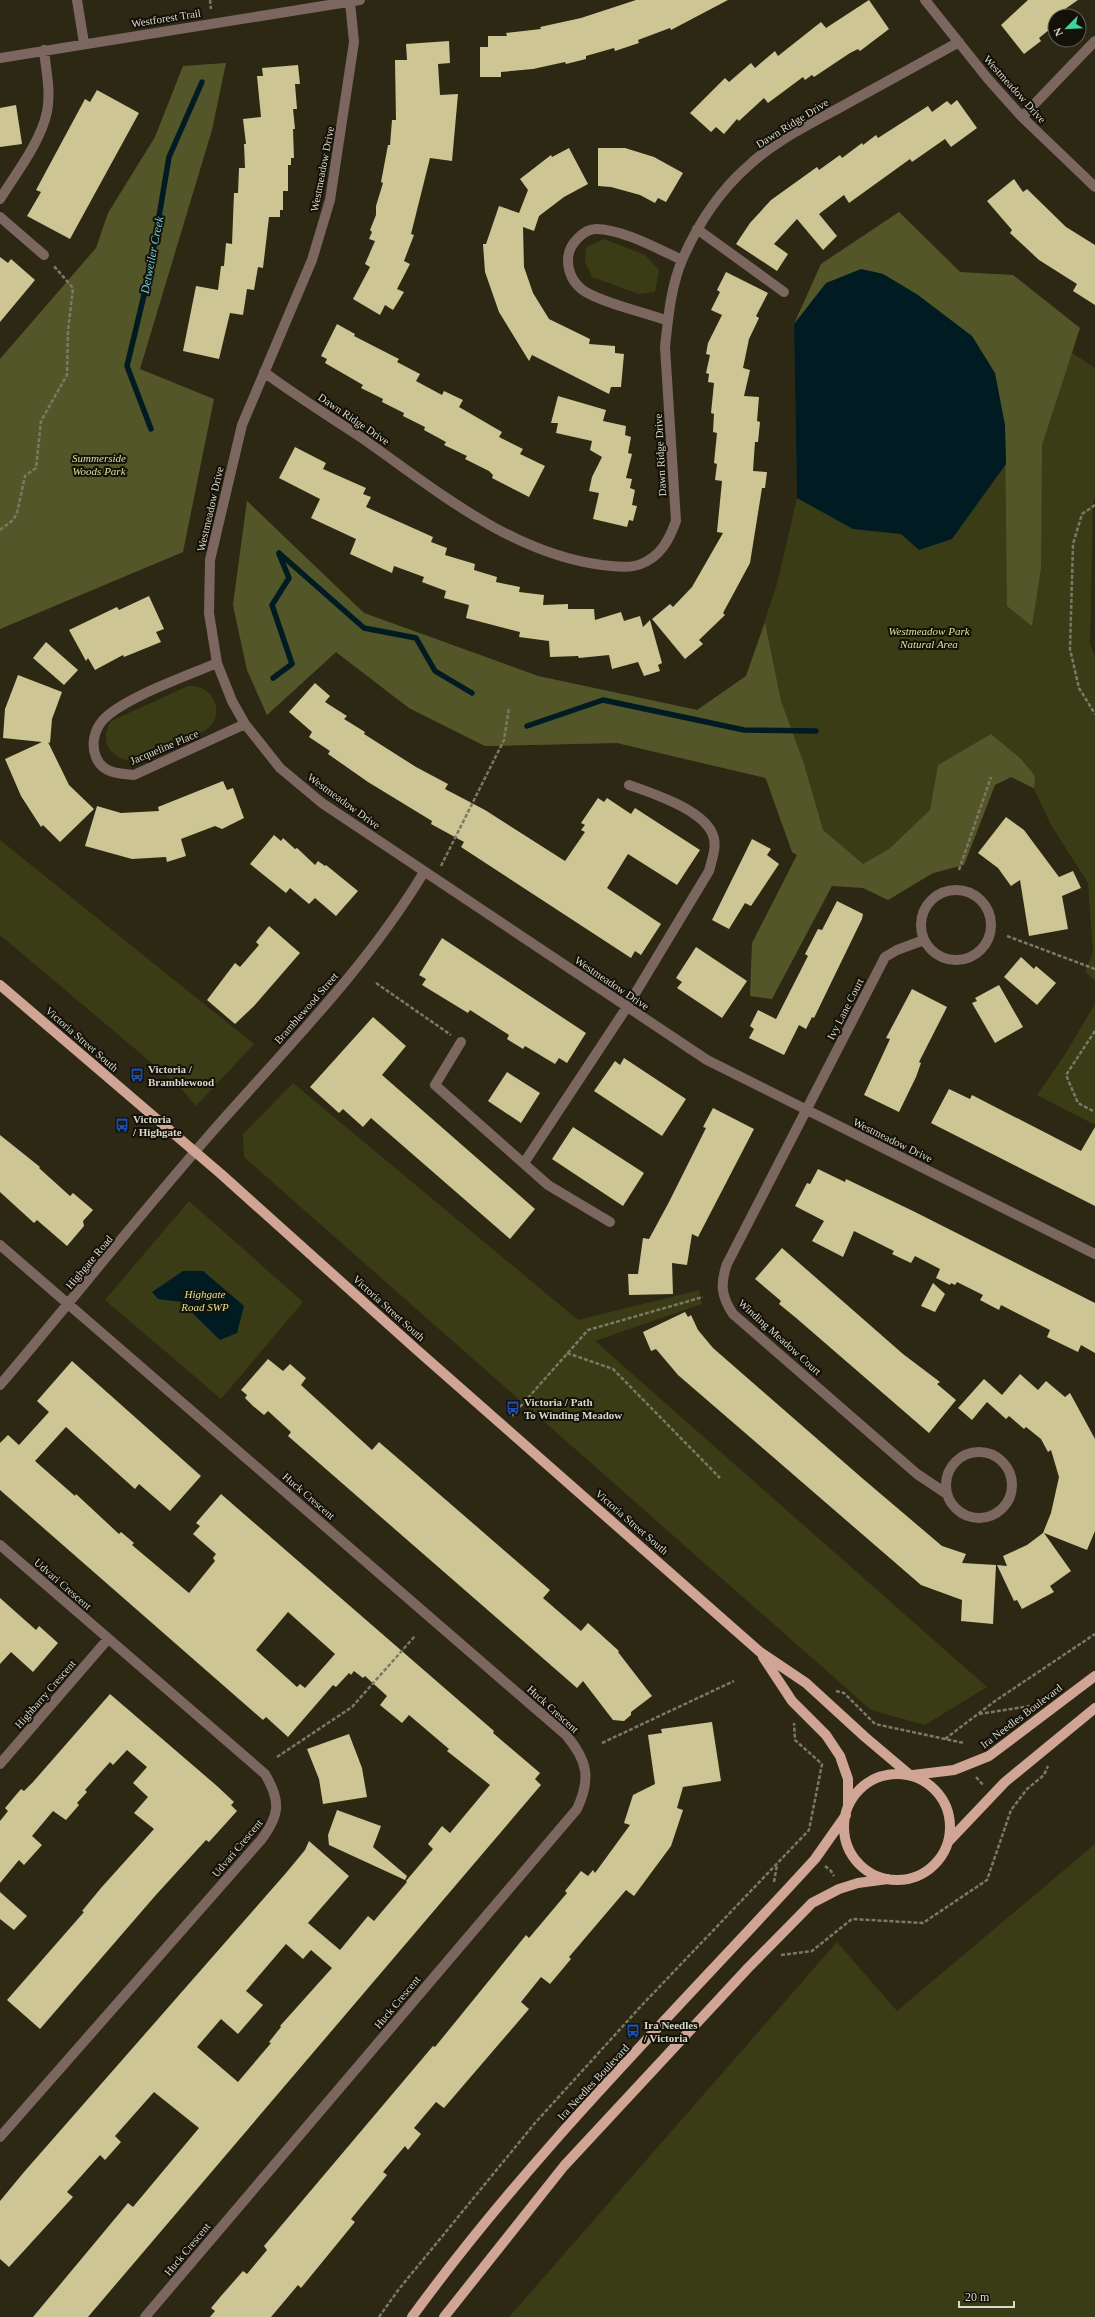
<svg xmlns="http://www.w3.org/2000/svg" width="1095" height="2317" font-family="Georgia,serif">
	<rect width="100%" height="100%" fill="#2c2814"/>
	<path fill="#3a3c16" d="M899 212 981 292 1095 368V497L1093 503 1090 644 1095 656V981L1085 972 1093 952 1088 883 1051 825 1034 789 1011 777 995 785 964 865 933 873 888 900 840 874 792 852 765 778 617 743 485 746 409 708 336 652 267 715 247 670 233 605 247 501 364 613 538 676 698 710 746 676 777 584 797 498 794 324 821 264Z
		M604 239 645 255 659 270 655 292 639 294 592 277 585 262 586 247Z
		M188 686C214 684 227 714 206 730 189 737 144 761 128 760 121 760 115 755 110 750 103 741 106 730 111 721Z
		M0 840 254 1044 196 1106 179 1086 0 935Z
		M1095 1004V1125L1037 1095 1064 1056Z
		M293 1083 578 1320 699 1290 702 1304 595 1341 987 1687 925 1725 871 1710 244 1157 243 1134Z
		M189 1201 303 1302 221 1399 105 1300Z
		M1095 1844V2317H509L837 1942 897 2011Z"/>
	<path fill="#535629" d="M226 63 212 130 140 369 214 399 183 552 0 629V359L96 248 108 213 155 137 183 66Z
		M899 212 960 272 1013 275 1080 328 1042 445 1041 568 1032 626 1007 606 1005 425 918 295 883 274 861 269 794 324 821 264Z
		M247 501 364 613 538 676 697 710 746 676 765 623 781 701 804 764 823 830 863 864 889 849 930 810 938 765 991 734 1021 759 1035 776 1034 788 1011 777 995 785 964 865 933 873 888 900 863 888 832 886 772 999 750 996 752 943 797 855 792 852 766 778 617 743 485 746 409 708 336 652 267 715 247 670 233 605Z"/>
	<path fill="#001c22" d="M861 269 883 274 918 295 972 336 995 373 1005 425 1006 464 952 539 919 550 901 534 853 529 797 498 794 324 826 283Z
		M183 1271H203L244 1306 237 1333 220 1340 181 1302 158 1299 152 1292Z"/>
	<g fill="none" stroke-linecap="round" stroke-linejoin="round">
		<path stroke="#001c22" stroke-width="5.5" d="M151 429 127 366 150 270 169 157 202 82
			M279 553 364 628 416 638 435 671 472 693
			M273 678 292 664 272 605 289 578 279 554
			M527 726 603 700 744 730 816 731"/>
	</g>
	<path fill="#cec594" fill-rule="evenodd" d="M636 0H728L671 30 670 28 638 40 639 43 615 51 614 48 586 56V59L566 64 565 62 533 69 501 72V77H480V47H488V36H507L506 33 541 29 540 27 581 18Z
		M869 0 889 29 860 51 858 49 850 53 814 77 812 75 805 80 803 77 768 103 764 98 739 121 737 119 724 134 716 127 711 132 690 113 725 78 729 82 751 63 755 68 775 51 778 56 821 22 826 28Z
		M1028 0H1078L1055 16V25L1039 38 1041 41 1024 54 1001 25Z
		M449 41 450 63 438 64 440 95 458 94 452 161 430 158 411 234 414 235 404 261 410 264 397 289 404 292 393 310 385 305 380 315 353 299 370 267 365 264 375 241 369 239 372 232 370 230 376 215V206L383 183 381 182 388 145H390L392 120H396L395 60H407L406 44Z
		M298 65 300 84H295L297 109H293L295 129H293L294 158H291V165H288V191H283V210H280V217H269L263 268 258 267 254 290 247 289 243 315 230 313 219 359 183 351 196 286 218 290 221 266H224L226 243 232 244 234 193H238L239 168H245L244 144H246L243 119 261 117 257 76H263L262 68Z
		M97 90 139 113 70 239 27 216 41 192 36 190 85 99 90 102Z
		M957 100 977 128 951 147 945 139 912 162 910 159 849 203 844 195 819 214 837 236 823 250 797 219 774 244 788 254 777 271 736 244 750 223 771 200 817 167 819 170 840 155 842 158 862 143 863 145 876 135 878 138 928 106 932 112 947 101 951 105Z
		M16 105 22 144 0 147V108Z
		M569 148 588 184 564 197 539 216 534 231 523 227 524 267 533 293 549 319 590 339 589 344 615 346V353L624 354 621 387H611L609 394 532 355 529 361 499 312 485 272 483 244H486L499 206 519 213 528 190 520 179 551 155 552 157Z
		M598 148H625L654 157 683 173 666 202 658 198 655 203 640 195 611 187 598 186Z
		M1014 179 1023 192 1027 189 1066 227 1095 245V305L1073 291 1077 284 1039 260 1010 233 1012 230 987 201Z
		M0 257 8 263 11 259 35 280 0 322Z
		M726 272 768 293 756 316 759 318 749 339 743 368 750 370 744 396 759 397 757 421 760 422 758 442H755L753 471 767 472 765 488H762L750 563 723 613 725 615 699 640 703 644 685 659 652 619 670 604 673 607 692 587 723 533 717 532 722 481 715 480 717 464 714 463 717 433 713 432 714 414 711 413 714 383 708 382 709 374 706 373 710 355 706 354 708 343 722 315 711 310 720 292 717 290Z
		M337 324 355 334 354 336 399 359 397 362 420 374 416 381 442 395 444 391 463 400 459 407 502 432 499 437 523 449 520 454 545 466 529 497 492 478 493 475 489 471 465 459 467 456 444 445 446 442 424 430 425 427 403 416 404 413 382 402 383 399 361 388 363 385 325 363 327 359 321 356Z
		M558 396 606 410 603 421 626 426 625 435 631 437 628 453 632 454 626 478 632 479 630 488 635 490 632 505 637 506 633 521 629 520 627 527 593 519 599 493 589 491 592 477 602 457 590 450 592 441 556 433 558 423H551Z
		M295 447 326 463 323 469 366 488 363 494 371 497 366 507 433 537 431 542 447 548 445 555 475 564 474 570 497 577 496 582 520 587 519 592 544 595 543 605 568 604V609H594L595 620 621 612 624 621 640 616 643 627 650 620 662 663 658 665 660 671 644 676 638 662 612 669 609 655 579 658 578 656 550 657 549 641 519 637 520 632 466 618 469 605 444 598 446 591 422 582 424 577 394 566 392 573 350 554 356 539 311 518 320 499 279 478Z
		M149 596 164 629 156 632 161 642 124 657 123 655 95 670 88 658 86 661 69 630 117 607 119 610Z
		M46 642 78 670 64 685 33 658Z
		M18 675 62 692 52 719 50 743 48 742 69 785 94 809 60 842 43 825 41 827 21 796 5 759 42 742 3 738 5 709Z
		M315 683 330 696 325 702 347 716 344 719 365 732 364 734 416 767 448 784 445 789 485 810 565 861 585 832 581 830 585 825 581 823 598 798 604 802 607 798 631 814 635 808 700 850 677 885 628 854 607 888 661 924 641 955 635 951 631 958 461 847 464 842 431 824 432 821 368 782 328 754 330 751 309 737 312 732 289 712Z
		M223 781 227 790 233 788 244 818 222 829 215 826 181 839 186 856 167 862 166 857 132 859 85 846 97 806 121 813 159 811 158 807Z
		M1006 817 1024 830 1059 877 1073 871 1081 888 1062 896 1068 929 1029 936 1020 880 1011 886 998 868 978 853Z
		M274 835 281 841 283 838 295 849 297 848 315 865 318 861 325 866 326 865 358 891 336 916 315 898 309 904 290 888 286 893 250 864Z
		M752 839 771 849 767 855 779 864 751 906 745 903 729 929 712 920Z
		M837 901 863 914 862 919 814 1018 812 1017 806 1029 799 1025 784 1055 749 1038 754 1029 750 1026 758 1010 776 1019 808 956 805 954 818 929 822 930Z
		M269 926 300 953 254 1006 235 1024 207 1000 235 963 240 967 259 945 256 942Z
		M442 938 586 1033 567 1063 559 1058 555 1064 525 1046 523 1049 507 1039 509 1035 470 1010 468 1013 422 985 426 979 419 975Z
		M696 947 747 981 722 1018 677 988 682 982 676 978Z
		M1021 957 1034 969 1036 966 1056 983 1037 1005 1004 977Z
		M999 985 1023 1027 995 1043 972 1003 977 1001 975 998Z
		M912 989 947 1007 919 1062 921 1063 916 1077 899 1112 864 1095 890 1039 886 1038Z
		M373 1017 406 1046 382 1075 535 1209 510 1239 371 1118 363 1127 343 1109 339 1113 310 1087Z
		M624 1058 686 1099 662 1136 594 1091 615 1061 620 1065Z
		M507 1072 540 1093 521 1123 488 1101Z
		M949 1089 970 1099 972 1095 1081 1151 1095 1127V1206L931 1123Z
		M713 1108 754 1129 698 1237 692 1234 687 1265 672 1263 673 1294 629 1295 628 1274H638L643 1238 649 1239 669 1202 706 1128 703 1127Z
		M573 1127 644 1173 623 1206 552 1159Z
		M0 1135 40 1167 39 1168 70 1196 73 1193 93 1210 83 1221 84 1226 67 1246 37 1220 34 1223 0 1192Z
		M818 1169 845 1182 846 1179 913 1211 1095 1303V1353L1081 1345 1078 1352 1047 1337 1050 1330 1001 1305 999 1310 980 1300 983 1295 957 1282 955 1285 951 1283 950 1285 936 1278 940 1269 915 1256 911 1263 892 1254 894 1251 854 1231 843 1257 812 1241 824 1221 795 1206 807 1183 810 1184Z
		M782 1248 903 1354 940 1382 937 1384 956 1400 929 1433 795 1317 779 1304 781 1301 755 1279Z
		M933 1283 945 1294 935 1312 921 1306Z
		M685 1312 688 1317 691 1315 698 1330 713 1348 862 1478 942 1546 966 1554 962 1563 996 1565 993 1624 961 1621 962 1600 921 1585 678 1375 656 1349 651 1351 643 1332Z
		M268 1359 283 1371 290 1364 306 1378 301 1385 372 1450 379 1442 550 1590 543 1598 581 1631 588 1623 619 1651 618 1652 652 1696 631 1712V1715L624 1721 613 1720 583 1681 577 1688 288 1436 291 1432 268 1411 264 1415 253 1406 245 1398 247 1395 241 1390Z
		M72 1361 201 1476 170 1511 139 1484 135 1489 66 1427 35 1461 75 1496 76 1494 119 1534 121 1532 134 1543 132 1545 189 1593 215 1561 213 1558 216 1554 193 1534 200 1526 196 1523 221 1494 494 1731 493 1733 540 1773 535 1779 541 1785 88 2317H33L128 2203 133 2207 199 2128 154 2092 115 2136 121 2142 105 2160 100 2155 67 2192 73 2197 9 2267 0 2259V2201L24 2172 286 1873 305 1850 309 1841 349 1876 308 1923 340 1950 368 1916 374 1921 407 1882 406 1881 433 1849 428 1844 442 1826 450 1833 490 1785 447 1751 449 1749 409 1715 402 1723 380 1705 387 1696 365 1676 363 1678 354 1671 351 1675 349 1673 336 1687 333 1685 288 1737 266 1717 263 1720 0 1490V1443L8 1435 19 1445 49 1412 37 1401ZM288 1612 335 1654 305 1688 300 1684 297 1687 256 1650ZM286 1944 303 1959 311 1950 332 1968 280 2026 281 2027 269 2042 271 2043 238 2082 197 2047 221 2019 238 2034 263 2005 246 1991Z
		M1020 1374 1038 1390 1046 1381 1065 1397 1070 1393 1095 1439V1531L1087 1550 1044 1533 1071 1571 1050 1586 1054 1592 1022 1609 1017 1600 1014 1601 997 1565 1007 1566 1003 1556 1027 1545 1043 1533 1051 1513 1059 1477 1051 1450 1048 1452 1041 1439 1026 1427 1024 1429 1009 1416 1006 1419 987 1402 972 1420 958 1408 984 1379 1002 1395Z
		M0 1598 36 1630 39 1626 58 1643 33 1672 11 1652 0 1664Z
		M110 1694 217 1786 234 1802 231 1805 237 1811 209 1842 206 1840 155 1896 40 2029 7 2000 84 1912 82 1911 101 1888 154 1829 134 1813 148 1797 133 1783 147 1767 127 1750 113 1765 110 1762 85 1790 87 1792 77 1803 79 1805 66 1820 53 1811 32 1836 42 1845 24 1865 19 1860 0 1883V1821L8 1811 5 1808 21 1789 24 1791 33 1782Z
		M712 1722 721 1781 683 1787 677 1808 683 1810 671 1846 634 1896 626 1890 569 1957 571 1959 550 1984 541 1977 521 2002 529 2009 444 2108 436 2102 414 2128 421 2134 408 2150 405 2146 383 2172 387 2175 351 2219 355 2222 301 2288 298 2285 271 2317H210L215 2311 211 2308 221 2296 243 2271 247 2274 267 2250 264 2246 433 2046 435 2047 526 1935 529 1938 567 1893 565 1891 581 1871 588 1876 593 1870 595 1873 630 1825 624 1823 633 1795 655 1784 648 1735 662 1733 661 1729Z
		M349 1734 362 1768 367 1797 323 1804 319 1779 307 1749Z
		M337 1810 381 1826 373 1847 407 1876 405 1880 329 1845 328 1835Z
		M0 1892 27 1916 14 1930 0 1919Z"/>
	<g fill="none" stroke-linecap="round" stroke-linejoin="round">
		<path stroke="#7b7867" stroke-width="2.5" stroke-dasharray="4 2" stroke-linecap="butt" d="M210 0 211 9
			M1095 505 1082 514 1073 544 1070 649 1079 688 1095 714
			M0 530 13 520 17 513 25 476 36 468 41 421 67 375 68 331 73 288 53 265
			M441 866 504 740 509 708
			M959 870 991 777
			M1007 936 1095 969
			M376 983 451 1035
			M1095 1031 1066 1075 1078 1103 1095 1112
			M567 1353 613 1369 720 1478
			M512 1416 588 1330 703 1297
			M836 1691 844 1693 875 1724 964 1743
			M979 1714 1030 1706
			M945 1739 995 1701 1095 1634
			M602 1743 734 1681
			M277 1757 352 1707 415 1636
			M976 1777 983 1785
			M825 1866 831 1871 834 1876
			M774 1882 777 1865
			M781 1955 812 1951 852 1919 923 1923 987 1880 1011 1810 1027 1789 1044 1775 1048 1766
			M379 2317 399 2289 535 2123 642 2005 809 1830 822 1764 795 1740 794 1723"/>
		<path stroke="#7b675f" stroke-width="10" d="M77 0 84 43
			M925 0 988 79 1022 117 1095 187
			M350 2 354 42 330 200 312 260 242 425 210 560 209 613 217 663 232 701 245 724 280 768 322 803 707 1060 1095 1254
			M0 58 360 0
			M1022 117 1095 41
			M0 199C17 172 40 143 47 112 51 91 46 71 44 50
			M0 217 44 255
			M697 229 784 292
			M668 321C644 312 605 304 584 291 573 283 568 272 568 260 568 252 572 244 578 238 583 233 589 229 596 229 622 229 658 249 682 260
			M264 372C295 395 327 415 359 436 434 488 509 553 602 565 614 566 629 569 641 564 661 556 669 540 676 521L665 347C668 318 671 285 683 258 698 224 719 192 747 167 773 142 808 125 839 108 879 86 919 64 959 42
			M217 663C187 676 123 698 103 720 94 730 91 745 96 757 102 773 119 774 134 775L245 724
			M921 925a35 35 0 1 1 70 0a35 35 0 1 1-70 0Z
			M924 940 897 950 885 957 727 1264C720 1284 721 1296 733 1314L917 1474 947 1494
			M461 1042 435 1085 548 1185 610 1222
			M524 1163 627 1007 709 871C712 859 718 845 712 833 701 809 652 793 629 785
			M0 1245 566 1735C588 1761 591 1779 577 1809L145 2317
			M0 1385C74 1298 144 1209 220 1123 291 1043 368 965 424 872
			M946 1485a33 33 0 1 1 66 0a33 33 0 1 1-66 0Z
			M0 1545 265 1774C281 1801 280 1815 261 1840L0 2137
			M0 1764 108 1639"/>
		<path stroke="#d0a595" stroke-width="10" d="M0 985 221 1174 417 1350 760 1652 806 1683 865 1737 910 1775
			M763 1657 792 1701 826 1735 840 1756 848 1779V1806
			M844 1827a53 53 0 1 1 106 0a53 53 0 1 1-106 0Z
			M913 1775 954 1770 989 1756 1095 1676
			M948 1842 1005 1782 1095 1708
			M412 2317C532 2152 678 2009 815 1859L846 1815
			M444 2317 564 2166 748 1968 812 1903 839 1889 858 1883 888 1879"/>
	</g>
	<defs>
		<g id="bus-bare" transform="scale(1.08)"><path d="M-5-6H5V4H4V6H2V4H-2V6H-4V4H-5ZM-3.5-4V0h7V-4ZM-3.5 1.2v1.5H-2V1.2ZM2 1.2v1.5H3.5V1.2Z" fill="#1a4fb4" stroke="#131108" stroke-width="2.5" paint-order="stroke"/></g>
	</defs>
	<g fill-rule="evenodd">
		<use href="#bus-bare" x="137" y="1075"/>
		<use href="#bus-bare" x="122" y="1125"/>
		<use href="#bus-bare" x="513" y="1408"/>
		<use href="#bus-bare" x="633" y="2031"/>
	</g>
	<g text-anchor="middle" stroke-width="4" stroke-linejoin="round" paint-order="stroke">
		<g font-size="11" fill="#dad8cc" stroke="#131108">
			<text transform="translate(166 18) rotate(-9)" y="4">Westforest Trail</text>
			<text transform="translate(1015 89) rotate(48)" y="4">Westmeadow Drive</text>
			<text transform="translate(792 123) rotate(-32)" y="4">Dawn Ridge Drive</text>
			<text transform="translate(322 169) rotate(-79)" y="4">Westmeadow Drive</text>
			<text transform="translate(354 419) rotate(34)" y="4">Dawn Ridge Drive</text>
			<text transform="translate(660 455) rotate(-93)" y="4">Dawn Ridge Drive</text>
			<text transform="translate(210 509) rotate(-77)" y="4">Westmeadow Drive</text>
			<text transform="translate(164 747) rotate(-23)" y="4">Jacqueline Place</text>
			<text transform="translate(344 801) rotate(36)" y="4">Westmeadow Drive</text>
			<text transform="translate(612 983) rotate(34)" y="4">Westmeadow Drive</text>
			<text transform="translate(306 1008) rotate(-49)" y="4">Bramblewood Street</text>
			<text transform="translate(845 1009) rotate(-63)" y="4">Ivy Lane Court</text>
			<text transform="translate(82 1039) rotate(41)" y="4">Victoria Street South</text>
			<text transform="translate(893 1140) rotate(26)" y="4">Westmeadow Drive</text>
			<text transform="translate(89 1262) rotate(-50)" y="4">Highgate Road</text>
			<text transform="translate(389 1308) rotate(42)" y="4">Victoria Street South</text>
			<text transform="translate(780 1337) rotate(42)" y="4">Winding Meadow Court</text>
			<text transform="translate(309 1496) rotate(41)" y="4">Huck Crescent</text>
			<text transform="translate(632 1522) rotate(41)" y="4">Victoria Street South</text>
			<text transform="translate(63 1584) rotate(41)" y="4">Udvari Crescent</text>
			<text transform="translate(45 1694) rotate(-49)" y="4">Highbarry Crescent</text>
			<text transform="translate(553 1709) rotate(42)" y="4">Huck Crescent</text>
			<text transform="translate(1021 1716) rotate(-37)" y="4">Ira Needles Boulevard</text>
			<text transform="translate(237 1848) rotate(-50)" y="4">Udvari Crescent</text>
			<text transform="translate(397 2002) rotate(-50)" y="4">Huck Crescent</text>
			<text transform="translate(593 2082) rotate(-47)" y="4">Ira Needles Boulevard</text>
			<text transform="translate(187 2249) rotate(-50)" y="4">Huck Crescent</text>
		</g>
		<g font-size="11" font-style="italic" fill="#dae096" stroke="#131108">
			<text x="99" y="462">Summerside<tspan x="99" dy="13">Woods Park</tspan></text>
			<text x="929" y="635">Westmeadow Park<tspan x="929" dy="13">Natural Area</tspan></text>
			<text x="205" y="1298">Highgate<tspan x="205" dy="13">Road SWP</tspan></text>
		</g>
		<g font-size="11" font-weight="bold" fill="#dad8cc" stroke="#131108" text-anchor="start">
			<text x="148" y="1073">Victoria /<tspan x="148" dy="13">Bramblewood</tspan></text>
			<text x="133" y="1123">Victoria<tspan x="133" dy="13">/ Highgate</tspan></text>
			<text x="524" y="1406">Victoria / Path<tspan x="524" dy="13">To Winding Meadow</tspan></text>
			<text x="644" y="2029">Ira Needles<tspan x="644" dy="13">/ Victoria</tspan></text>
		</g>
		<g font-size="12" font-style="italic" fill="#6ecfe3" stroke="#131108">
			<text transform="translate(152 255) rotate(-79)" y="4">Detweiler Creek</text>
		</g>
	</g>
	<g transform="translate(1067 28) rotate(246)"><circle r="19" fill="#131108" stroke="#636156"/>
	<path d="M0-3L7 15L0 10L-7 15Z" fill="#3ed4a3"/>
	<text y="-6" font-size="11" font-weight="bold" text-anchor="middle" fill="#dad8cc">N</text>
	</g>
	<path d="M959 2301v6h55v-6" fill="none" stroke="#dad8cc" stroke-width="2"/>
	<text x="965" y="2301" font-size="12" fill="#dad8cc" stroke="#131108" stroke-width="3" paint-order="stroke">20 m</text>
</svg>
